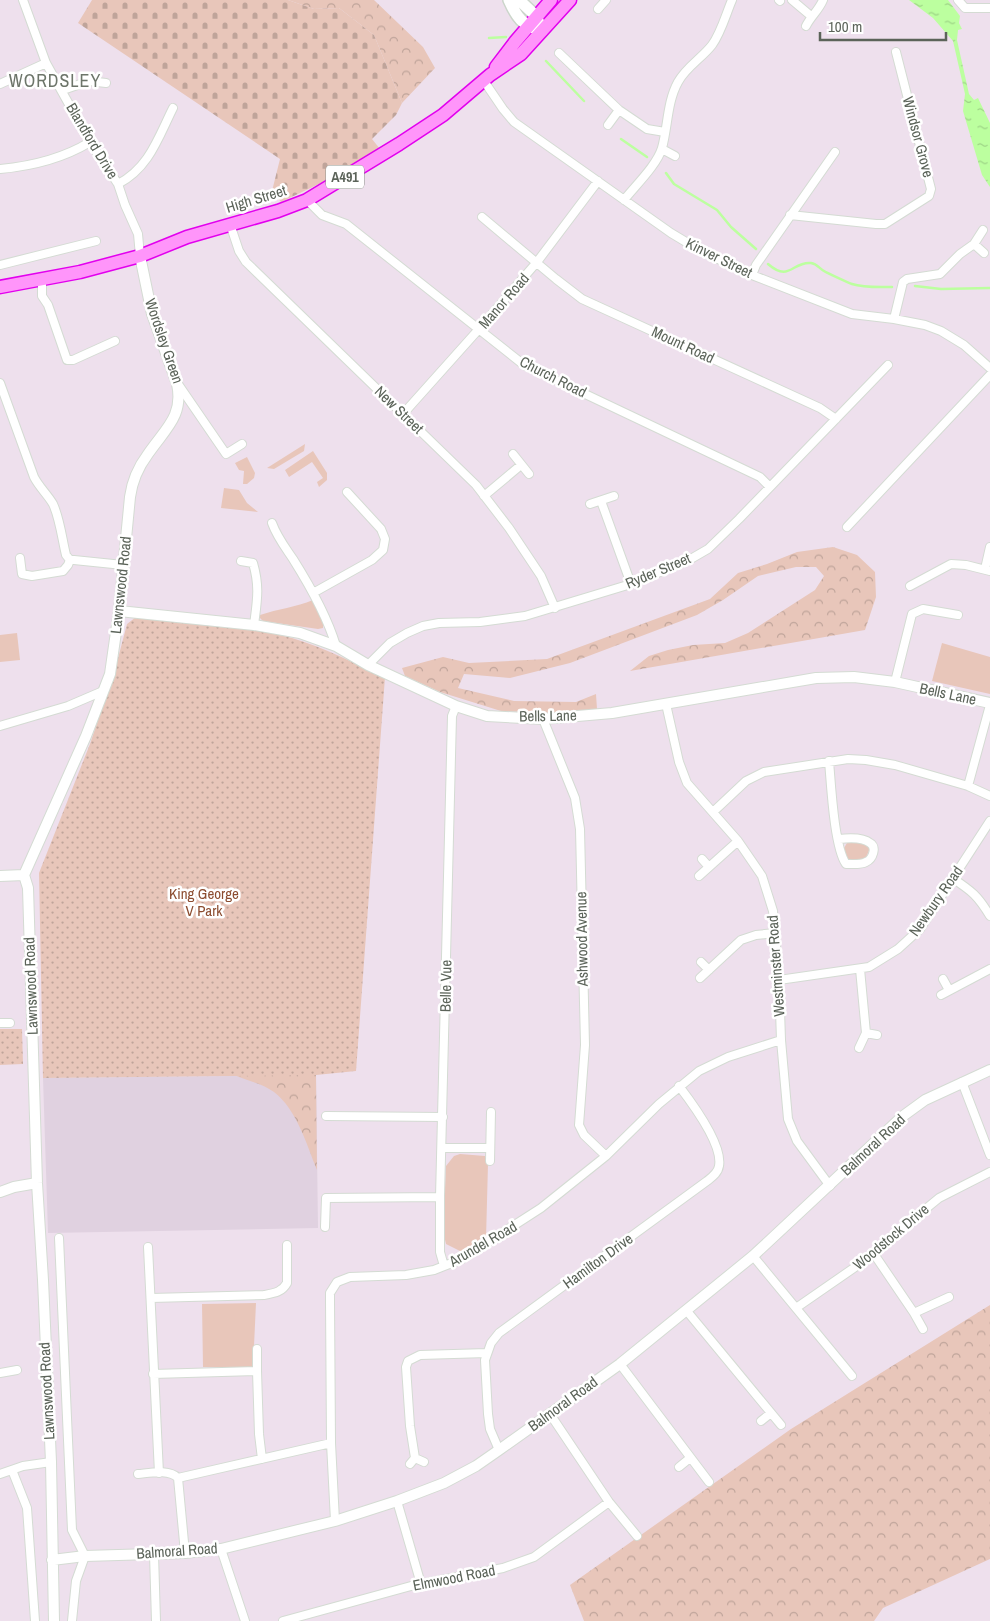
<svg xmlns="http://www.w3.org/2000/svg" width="990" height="1621" font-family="'Archivo Narrow',sans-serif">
	<defs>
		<pattern id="forest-crowns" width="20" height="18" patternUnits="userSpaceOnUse" patternTransform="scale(1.25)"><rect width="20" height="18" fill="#e8c6ba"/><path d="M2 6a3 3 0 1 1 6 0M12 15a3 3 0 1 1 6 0" fill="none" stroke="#bfa49a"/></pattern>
		<pattern id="cemetery-stones" width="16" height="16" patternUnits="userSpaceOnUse" patternTransform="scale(1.25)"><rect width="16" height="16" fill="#e8c6ba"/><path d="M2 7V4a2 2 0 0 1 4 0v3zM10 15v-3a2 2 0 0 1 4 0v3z" fill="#bfa49a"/></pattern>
		<pattern id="park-dots" width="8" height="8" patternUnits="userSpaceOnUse" patternTransform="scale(1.25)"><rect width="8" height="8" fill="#e8c6ba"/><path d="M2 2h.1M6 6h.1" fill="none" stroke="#bfa49a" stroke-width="1.8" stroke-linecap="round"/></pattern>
		<pattern id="water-ripples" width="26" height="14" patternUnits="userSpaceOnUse" patternTransform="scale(1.25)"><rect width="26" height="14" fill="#bcff9f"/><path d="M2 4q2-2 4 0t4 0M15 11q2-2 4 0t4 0" fill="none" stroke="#9cd285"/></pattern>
	</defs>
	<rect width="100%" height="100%" fill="#eee0ed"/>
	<path fill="#e0d1e0" d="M316 1075 318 1228 48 1233 43 1078Z"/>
	<path fill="#e8c6ba" d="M305 444 304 451 274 469 267 468Z
		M313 451 327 473V480L319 487 317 482 323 478 312 462 289 477 285 470Z
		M247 457 255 473 254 478 247 484H243L244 471 239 470 235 463Z
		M224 488 239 490 247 503 258 512 221 508Z
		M313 600 323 622V628L318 629 263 621 260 618V615C278 609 296 607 313 600Z
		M17 633 20 660 0 662V635Z
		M942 643 990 657V694L932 681Z
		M854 842 868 844 870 848 865 860H848L845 855 844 848 847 843Z
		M460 1154 485 1156 488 1164 486 1239 462 1252 446 1244 443 1231 446 1166 454 1156Z
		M256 1303 253 1367H203L202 1304Z"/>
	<path fill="url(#forest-crowns)" d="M288 0H374L423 47 435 68 402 103 374 35 339 8 314 9Z
		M833 547 857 555 875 572 876 597 865 630 630 671 649 656 668 650 693 645 725 643 748 633 815 590 824 576 816 567H796L758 576 723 600 697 615 570 663 510 678 464 674 458 688 514 701 576 702 596 694 597 709 550 713 501 711 440 692 405 676 402 668 443 657 469 663 547 659 710 599 738 573 767 564 797 552Z
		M234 1075H316L317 1170C306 1143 297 1110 274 1092 263 1084 246 1080 234 1075Z
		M990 1305V1559L883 1608 874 1621H584L570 1585 791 1429Z"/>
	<path fill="url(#cemetery-stones)" d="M92 0H288L314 9 339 8 374 35 402 103 396 115 372 139 380 149 321 183 281 202 272 191 280 159 78 23Z"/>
	<path fill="url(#park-dots)" d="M136 617C186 623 244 625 292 638 325 648 354 663 385 677L356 1071 316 1075 43 1078 39 873 90 744 116 666 127 624Z
		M0 1029H22L23 1064 0 1065Z"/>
	<path fill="url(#water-ripples)" d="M909 0H948L960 16 959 23 962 29 958 30 957 40 969 94 974 100 978 98 990 123V187L982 175 963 111 965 94 953 41 933 18Z"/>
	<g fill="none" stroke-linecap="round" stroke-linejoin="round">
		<path stroke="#bcff9f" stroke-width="2.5" d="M489 38 506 37
			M546 61 584 101
			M621 139 647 157
			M666 173 674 184 717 210 731 227 756 249
			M768 264C790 283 792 261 811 263 817 264 819 268 824 271 827 273 849 283 852 284 864 288 879 287 892 287
			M915 286 941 289 990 288"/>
		<g stroke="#d4dbd3" stroke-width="10">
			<path id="minor" d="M23 0 46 63 90 142 118 184 125 205 138 234 140 256
				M779 0 780 1
				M792 0 811 16
				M958 0 965 8H990
				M598 9 606 0
				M806 26C811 16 819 10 823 0
				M559 53 619 110 647 129 665 132
				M484 81 503 109 514 122 671 233 701 251 752 275 852 314 894 319 925 325 941 331 964 345 990 368
				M0 84 46 63
				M63 90 89 81 106 83
				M608 125 619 110
				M662 149 675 156
				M0 169C33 166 62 159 90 142
				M118 184C149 168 158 138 173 108
				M307 200 322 215 346 224 524 365 760 477 770 487
				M624 200C635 186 657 165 662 148 668 126 667 102 678 82 686 67 702 58 712 45 721 33 726 14 732 0
				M790 215 876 224H885L929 196 931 189 896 52
				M482 217 556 279 582 299 820 408 836 419
				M230 224 239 251 246 262 476 485 509 528 541 576 555 608
				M983 230 974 244 984 253
				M0 265 96 241
				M752 275 756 265 835 152
				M42 280V296L48 305 67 360H73L115 341
				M894 319 903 282 907 279 940 274 960 254 974 244
				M0 383 34 477C39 487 48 495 53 504 60 519 62 539 66 555L70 560H74L123 565
				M178 384 226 454 242 444
				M403 414 479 329 537 262 598 181
				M513 454 529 474
				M484 496 521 465
				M601 501 631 584
				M590 504 614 496
				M272 523C277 537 285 547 293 559 310 586 327 616 336 646
				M847 527 990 375
				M20 558 22 574 32 576 63 571 68 565 70 560
				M241 561 253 563C260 587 257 601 254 625
				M985 569 990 547
				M910 586 951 564 966 565 990 571
				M313 593 372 560 383 550 385 539 381 529 347 492
				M368 665 390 643 407 633 423 626 439 623 480 622 525 616 631 584 689 560 708 549 739 519 888 365
				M895 682 912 614 923 609 958 615
				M666 704 679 762 687 783 738 841 762 876 773 911 779 980 781 1040 788 1119 797 1141 830 1186
				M543 719 575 798 580 829 585 1045 579 1125 584 1135 606 1156
				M0 726 68 706 103 691
				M829 761C831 783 834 847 846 864 852 864 861 865 866 862 873 859 877 847 870 843 863 837 848 838 839 839
				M968 786 990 705
				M713 812 746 781 764 772 848 759 866 760 895 765 968 786 990 796
				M702 859 709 867
				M699 876 738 841
				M952 878C972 891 978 896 990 916
				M701 962 709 970
				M700 978 741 940 756 935 775 933
				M943 979 949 990
				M779 980 869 967 898 949 920 929 990 821
				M941 995 990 969
				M0 1023H10
				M866 1033 877 1035
				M859 1048 866 1033 860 969
				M962 1082 990 1155
				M326 1116 443 1117
				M442 1148H490
				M490 1161 491 1112
				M325 1227 326 1198 440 1197
				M59 1238 72 1530 85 1556 76 1581 72 1621
				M148 1247 159 1473
				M874 1254 914 1313 923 1329
				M753 1256 852 1376
				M444 1266 440 1252V1197L452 716 456 706
				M151 1298 264 1295C275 1293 282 1292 287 1283V1245
				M796 1308 874 1254 889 1239 939 1198 990 1172
				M686 1310 781 1425
				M914 1313 949 1297
				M620 1364 709 1482
				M257 1371V1349
				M0 1373 17 1370
				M153 1374 257 1371 259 1434 262 1459
				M550 1414 609 1502 637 1536
				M761 1421 771 1413
				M499 1450 490 1429 488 1414 485 1360 491 1343 499 1333 707 1181C712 1177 718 1173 719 1166 723 1145 692 1103 679 1086
				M415 1458 410 1426 406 1367 408 1361 420 1355 487 1353
				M410 1464 415 1458 424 1462
				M679 1467 690 1458
				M12 1470 27 1508 35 1621
				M0 1474 23 1466 51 1462
				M138 1474C150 1473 169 1469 178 1478
				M397 1501 421 1584
				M335 1521 331 1443 330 1301V1293L337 1282 350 1277 406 1275 434 1270 462 1259 541 1208 606 1156 659 1104 699 1071 728 1057 781 1040
				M221 1549 245 1621
				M185 1553 178 1478 331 1443
				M154 1554 156 1621
				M283 1621 411 1586 503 1568 534 1557 609 1502"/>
		</g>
		<g stroke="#d4dbd3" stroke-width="12">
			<path id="tertiary" d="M119 611 254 625 300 633 336 646 368 665 456 706 487 716 543 719 612 713 816 678 854 677 895 682 990 703
				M0 876 24 875
				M0 1192 14 1187 37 1183
				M52 1560 85 1556 185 1553 221 1549 335 1521 397 1501 444 1483 476 1466 499 1450 620 1364 753 1256 903 1116 925 1100 990 1070
				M54 1621 51 1462 43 1280 37 1183 28 888 24 875 86 736 110 674 119 611 130 497C132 482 139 466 148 454 165 429 184 416 177 384L152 314 140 256"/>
		</g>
		<g stroke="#ccd6cb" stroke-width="14">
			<path id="secondary" d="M509 0C517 18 522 25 542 31
				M519 0 536 16 540 25"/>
		</g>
		<g stroke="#e200ee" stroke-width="15">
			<path id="trunk" d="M496 67 515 42 551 0
				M0 287 80 272 140 256 187 237 278 211 307 200 399 144 443 115 490 75 521 54 570 0"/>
		</g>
		<use href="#minor" stroke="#fff" stroke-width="8"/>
		<use href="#tertiary" stroke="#fff" stroke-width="10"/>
		<use href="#secondary" stroke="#fff" stroke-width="11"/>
		<use href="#trunk" stroke="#ff95fa" stroke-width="12"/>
	</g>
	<g text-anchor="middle" stroke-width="5" stroke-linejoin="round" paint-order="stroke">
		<rect fill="#fff" stroke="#8c928b" stroke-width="1" x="326" y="165.5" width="38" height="23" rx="4"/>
		<g font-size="14" font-weight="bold" fill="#5b6359">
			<text x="345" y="182">A491</text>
		</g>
		<g font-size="15" fill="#5b6359" stroke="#fff">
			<text transform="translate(918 137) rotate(75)" y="5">Windsor Grove</text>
			<text transform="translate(92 141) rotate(59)" y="5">Blandford Drive</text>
			<text transform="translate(256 199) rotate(-17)" y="5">High Street</text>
			<text transform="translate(719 258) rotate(26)" y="5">Kinver Street</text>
			<text transform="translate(504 301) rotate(-49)" y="5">Manor Road</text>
			<text transform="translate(164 341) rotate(71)" y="5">Wordsley Green</text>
			<text transform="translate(683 345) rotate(25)" y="5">Mount Road</text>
			<text transform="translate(553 377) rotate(27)" y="5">Church Road</text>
			<text transform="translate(399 410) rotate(44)" y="5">New Street</text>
			<text transform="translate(658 571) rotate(-23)" y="5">Ryder Street</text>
			<text transform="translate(121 585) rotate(-84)" y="5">Lawnswood Road</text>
			<text transform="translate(948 694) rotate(12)" y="5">Bells Lane</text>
			<text transform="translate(548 716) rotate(-1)" y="5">Bells Lane</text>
			<text transform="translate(936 901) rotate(-55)" y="5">Newbury Road</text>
			<text transform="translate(582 939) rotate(-91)" y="5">Ashwood Avenue</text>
			<text transform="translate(776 966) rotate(-94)" y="5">Westminster Road</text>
			<text transform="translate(31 986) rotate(-92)" y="5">Lawnswood Road</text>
			<text transform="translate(446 986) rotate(-89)" y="5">Belle Vue</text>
			<text transform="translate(873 1145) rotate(-43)" y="5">Balmoral Road</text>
			<text transform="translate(891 1237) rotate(-40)" y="5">Woodstock Drive</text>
			<text transform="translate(483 1244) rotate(-30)" y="5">Arundel Road</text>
			<text transform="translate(598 1261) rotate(-36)" y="5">Hamilton Drive</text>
			<text transform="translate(47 1391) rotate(-93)" y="5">Lawnswood Road</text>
			<text transform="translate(563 1404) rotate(-36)" y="5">Balmoral Road</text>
			<text transform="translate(177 1551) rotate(-4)" y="5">Balmoral Road</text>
			<text transform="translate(454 1578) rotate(-11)" y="5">Elmwood Road</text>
		</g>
		<g font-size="15" fill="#8c4c2f" stroke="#fff">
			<text x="204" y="899">King George<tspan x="204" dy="17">V Park</tspan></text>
		</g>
		<g font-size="18" letter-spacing="1" fill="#6d756a" stroke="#fff">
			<text x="55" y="87">WORDSLEY</text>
		</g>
	</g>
	<path d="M820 32v8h126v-8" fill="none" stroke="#5b6359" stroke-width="2.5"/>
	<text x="828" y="32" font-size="15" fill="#5b6359" stroke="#ffffff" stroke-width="4" paint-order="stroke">100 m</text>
</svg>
